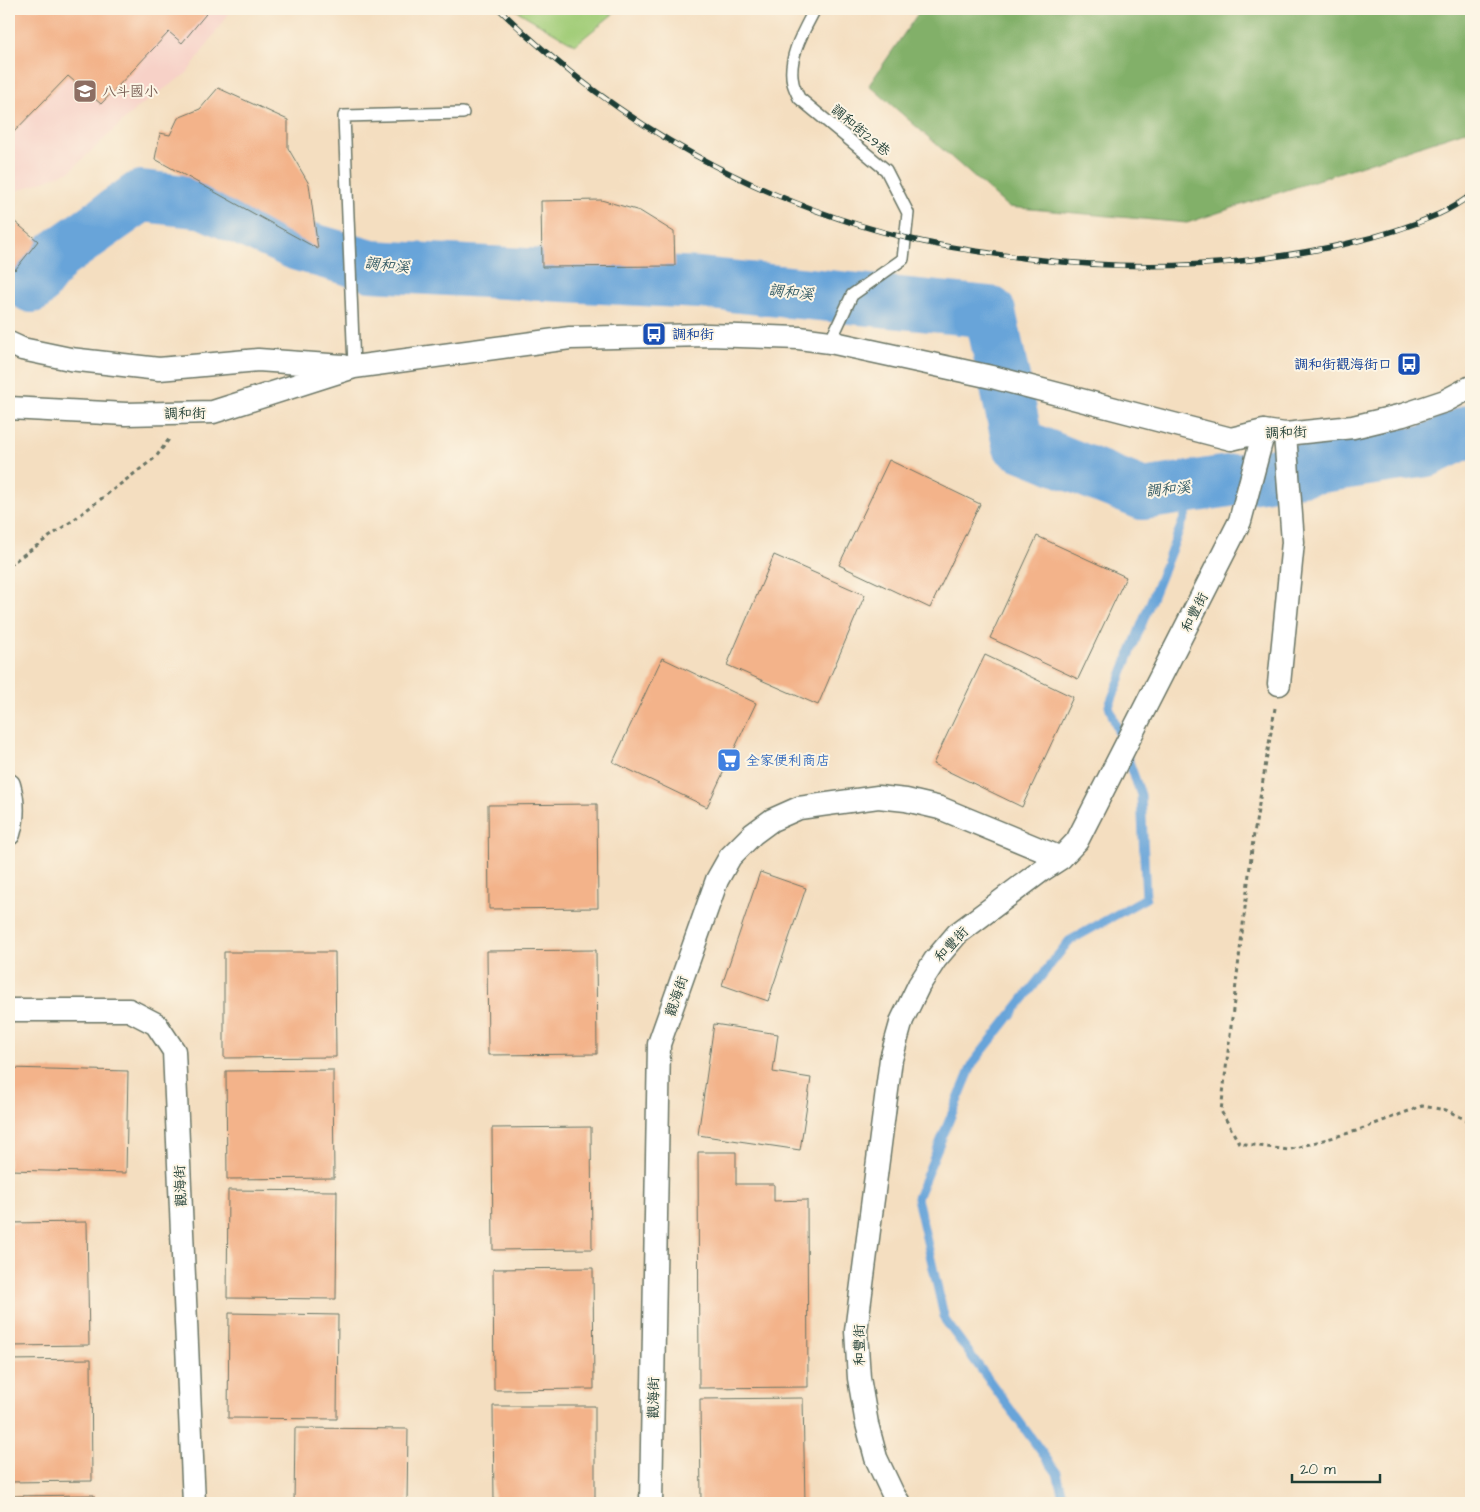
<svg xmlns="http://www.w3.org/2000/svg" width="1480" height="1512" font-family="'Architects Daughter','LXGW WenKai TC',sans-serif">
	<rect width="100%" height="100%" fill="#fcf5e5"/>
	<filter id="ink" filterUnits="userSpaceOnUse"><feTurbulence type="fractalNoise" baseFrequency=".02" numOctaves="2"/><feDisplacementMap in="SourceGraphic" scale="10" xChannelSelector="R" yChannelSelector="G"/><feConvolveMatrix kernelMatrix="1 2 1 2 8 2 1 2 1" color-interpolation-filters="sRGB"/></filter>
	<filter id="wash" filterUnits="userSpaceOnUse"><feTurbulence type="fractalNoise" baseFrequency=".0096" numOctaves="4" result="noise"/><feDisplacementMap in="SourceGraphic" scale="20" xChannelSelector="R" yChannelSelector="G"/><feGaussianBlur stdDeviation="1.12" result="paint"/><feColorMatrix in="noise" values="0 0 0 0 0 0 0 0 0 0 0 0 0 0 0 0 0 1.4 0 .05"/><feComposite in="paint" operator="in"/></filter>
	<g filter="url(#wash)">
		<rect width="100%" height="100%" fill="#f4dec0"/>
		<path fill="#f7d1c7" d="M9 9H232L187 73 137 108 70 171 9 194Z"/>
		<path fill="#a3cd79" stroke="#618556" d="M514 9H619L575 45Z"/>
		<path fill="#82b069" stroke="#50764e" d="M921 9H1471V129L1187 223 1008 207 869 85Z"/>
		<g fill="none" stroke-linecap="round" stroke-linejoin="round">
			<path stroke="#68a4d9" stroke-width="9" d="M1065 1503 1057 1473 945 1320 917 1198 973 1063 1069 941 1146 898 1141 795 1109 706 1197 486"/>
			<path stroke="#68a4d9" stroke-width="52" d="M32 287 56 256 141 196 204 203 298 245 371 266 700 283 990 312 1018 444 1143 494 1427 451 1471 430"/>
		</g>
		<g id="blocks">
			<path fill="#f3b38a" d="M9 9H210L182 43 169 32 101 104 68 76 9 137Z
				M218 88 288 120V148L309 184 318 249 155 159 160 133 170 135 178 118 200 109Z
				M601 200 640 211 674 232 675 266 542 267 541 201Z
				M9 217 38 241 15 270 9 265Z
				M889 460 980 504 930 608 839 565Z
				M1037 536 1126 577 1078 679 990 638Z
				M774 555 865 595 818 705 727 665Z
				M985 655 1073 697 1022 807 933 764Z
				M662 658 756 703 707 807 613 762Z
				M597 804 598 908 489 909 488 805Z
				M760 872 806 888 768 1001 722 985Z
				M596 950 597 1054 488 1055 487 951Z
				M224 952H335L336 1057 224 1058Z
				M714 1024 778 1034 773 1072 811 1078 800 1150 698 1135Z
				M9 1068 128 1071 126 1173 9 1170Z
				M333 1070 334 1178 227 1179 226 1071Z
				M591 1127 592 1249 493 1250 492 1128Z
				M698 1152H736V1184H774V1201L807 1200 808 1387 699 1388Z
				M228 1190 337 1191 336 1299 227 1298Z
				M87 1222 89 1345 9 1346V1223Z
				M593 1268 594 1389 494 1390 493 1269Z
				M229 1313 338 1315 337 1419 228 1418Z
				M91 1359 92 1481 9 1482V1360Z
				M803 1398 805 1503H701L700 1399Z
				M493 1406H595V1503H494Z
				M295 1428 408 1429 407 1503H294Z
				M94 1495V1503H9V1496Z"/>
		</g>
	</g>
	<g filter="url(#ink)">
		<use href="#blocks" fill-opacity="0" stroke="#6a7565" stroke-width="1"/>
		<g fill="none" stroke-linecap="round" stroke-linejoin="round">
			<g stroke="#6a7565" stroke-width="14">
				<path id="service" d="M815 9C804 30 787 58 793 83 794 88 797 93 799 98L886 170 908 213 903 259 852 295 830 342
					M354 367 344 116 463 113"/>
			</g>
			<g stroke="#6a7565" stroke-width="25">
				<path id="minor" d="M9 343 22 349 70 359 159 369 258 360 343 366
					M9 408 126 414 213 412 354 367 570 338 708 335 799 338 830 342 996 378 1231 439 1264 431 1285 434 1353 427 1403 415 1445 401 1471 387
					M1279 684 1293 542 1285 434
					M9 785C14 802 14 817 9 834
					M9 1010H129L156 1024 174 1051 194 1503
					M651 1503 659 1044 717 880 730 857 753 834 772 820 799 808 878 797 906 800 940 808 1061 858
					M899 1503 893 1494 876 1458 867 1424 859 1378 856 1331 891 1059 902 1020 919 985 935 960 957 934 1041 871 1061 858 1077 841 1240 521 1264 431"/>
			</g>
			<path stroke="#6a7565" stroke-width="3" stroke-dasharray="4 4" stroke-linecap="butt" d="M9 565 72 521 156 457 169 439
				M1275 708 1253 840 1221 1111 1239 1143 1288 1150 1356 1131 1422 1106 1446 1110 1471 1122"/>
			<use href="#service" stroke="#fff" stroke-width="11"/>
			<use href="#minor" stroke="#fff" stroke-width="22"/>
			<g stroke="#1f3d34" stroke-width="5.5">
				<path id="rail" d="M499 9C616 124 764 207 924 242 957 249 990 253 1023 258 1099 267 1174 269 1250 260 1314 252 1380 240 1439 214 1450 209 1461 202 1471 195"/>
			</g>
			<use href="#rail" stroke="#fcf5e5" stroke-width="4" stroke-dasharray="11" stroke-linecap="butt"/>
		</g>
	</g>
	<defs>
		<g id="school-square" transform="scale(1.25)"><rect x="-9" y="-9" width="18" height="18" rx="4" fill="#8d6e63" stroke="#fcf5e5"/><path d="M0-5L7-2L0 1L-7-2ZM-4 1L0 2.5L4 1V4Q0 6-4 4Z" fill="#fff"/></g>
		<g id="bus-square" transform="scale(1.25)"><rect x="-9" y="-9" width="18" height="18" rx="4" fill="#1a4fb4" stroke="#fcf5e5"/><path d="M-5-6H5V4H4V6H2V4H-2V6H-4V4H-5ZM-3.5-4V0h7V-4ZM-3.5 1.2v1.5H-2V1.2ZM2 1.2v1.5H3.5V1.2Z" fill="#fff"/></g>
		<g id="supermarket-square" transform="scale(1.25)"><rect x="-9" y="-9" width="18" height="18" rx="4" fill="#3f7fe0" stroke="#fcf5e5"/><path d="M-6-5.5h2.5l.6 2H6L4.5 2H-2.5L-4.4-4H-6ZM-1.5 3.2a1.3 1.3 0 1 0 .1 0ZM3 3.2a1.3 1.3 0 1 0 .1 0Z" fill="#fff"/></g>
	</defs>
	<g fill-rule="evenodd">
		<use href="#school-square" x="85" y="91"/>
		<use href="#bus-square" x="654" y="334"/>
		<use href="#bus-square" x="1409" y="364"/>
		<use href="#supermarket-square" x="729" y="760"/>
	</g>
	<g text-anchor="middle" stroke-width="4" stroke-linejoin="round" paint-order="stroke">
		<g font-size="14" fill="#785e54" stroke="#fcf5e5" text-anchor="start">
			<text x="102" y="96">八斗國小</text>
		</g>
		<g font-size="14" fill="#1f3d34" stroke="#fcf5e5">
			<text transform="translate(861 130) rotate(40)" y="5">調和街29巷</text>
			<text transform="translate(185 413) rotate(-1)" y="5">調和街</text>
			<text transform="translate(1286 432) rotate(-2)" y="5">調和街</text>
			<text transform="translate(1194 612) rotate(-63)" y="5">和豐街</text>
			<text transform="translate(951 944) rotate(-47)" y="5">和豐街</text>
			<text transform="translate(676 996) rotate(-71)" y="5">觀海街</text>
			<text transform="translate(180 1186) rotate(-93)" y="5">觀海街</text>
			<text transform="translate(859 1345) rotate(-91)" y="5">和豐街</text>
			<text transform="translate(653 1398) rotate(-89)" y="5">觀海街</text>
		</g>
		<g font-size="14" fill="#164399" stroke="#fcf5e5" text-anchor="start">
			<text x="672" y="339">調和街</text>
			<text x="1392" y="369" text-anchor="end">調和街觀海街口</text>
		</g>
		<g font-size="14" fill="#366cbe" stroke="#fcf5e5" text-anchor="start">
			<text x="746" y="765">全家便利商店</text>
		</g>
		<g font-size="15" font-style="italic" fill="#355c66" stroke="#fcf5e5">
			<text transform="translate(387 265) rotate(6)" y="5">調和溪</text>
			<text transform="translate(791 292) rotate(6)" y="5">調和溪</text>
			<text transform="translate(1168 489) rotate(-6)" y="5">調和溪</text>
		</g>
	</g>
	<rect width="1480" height="1512" fill="none" stroke="#fcf5e5" stroke-width="30"/>
	<path d="M1292 1474v8h88v-8" fill="none" stroke="#1f3d34" stroke-width="2.5"/>
	<text x="1300" y="1474" font-size="15" fill="#1f3d34" stroke="#fcf5e5" stroke-width="4" paint-order="stroke">20 m</text>
</svg>
